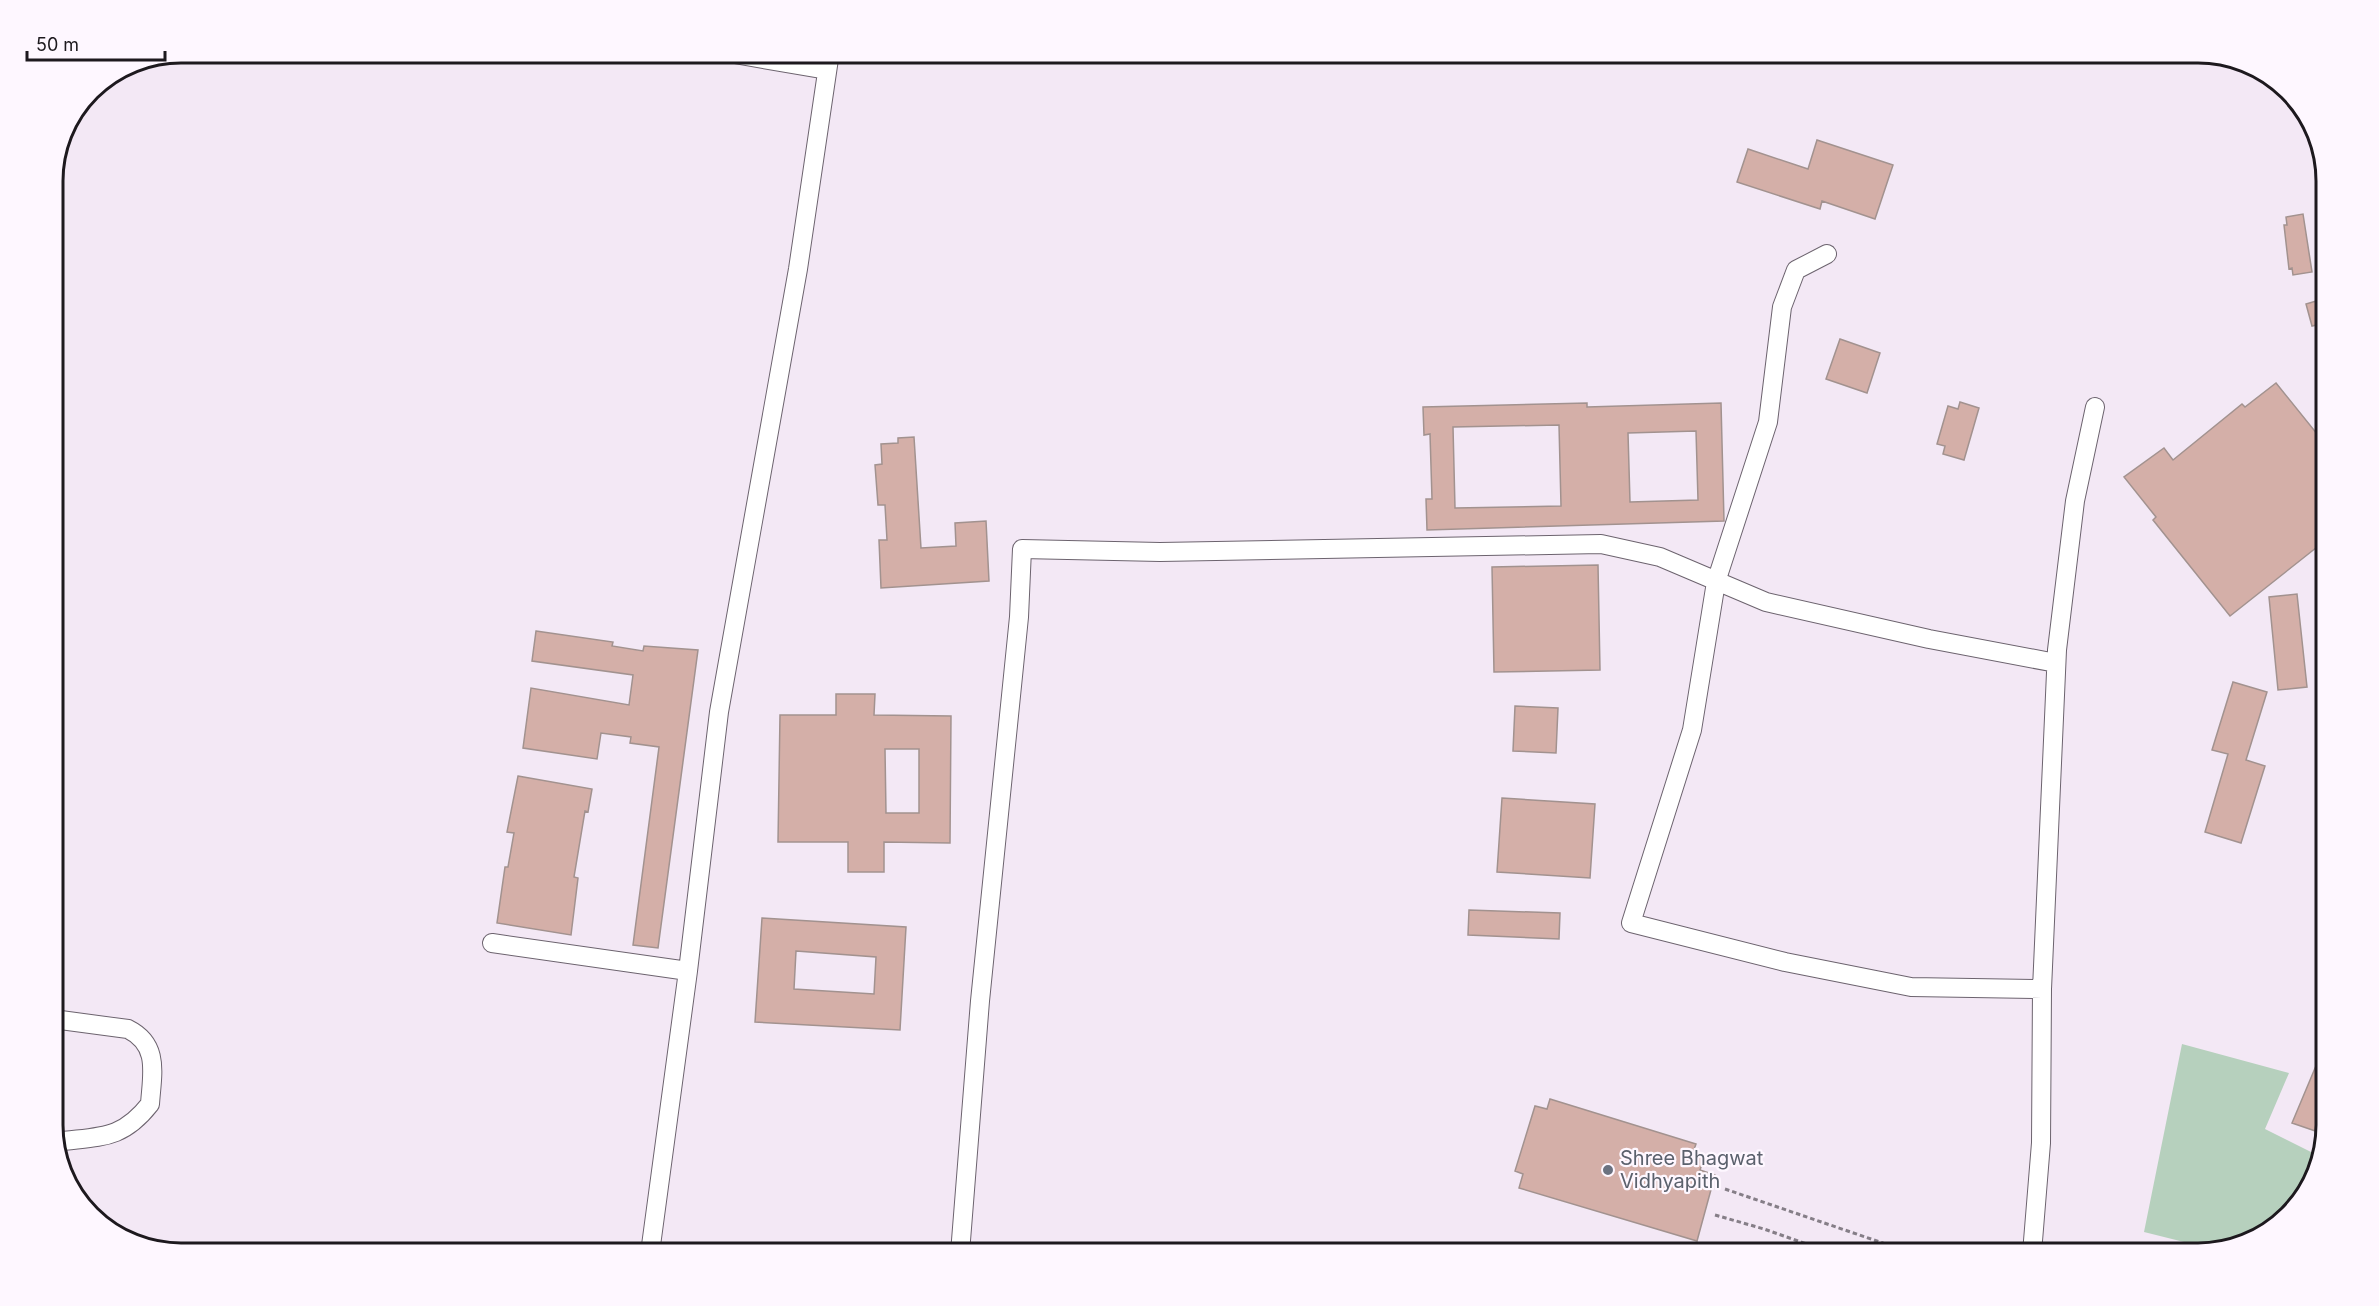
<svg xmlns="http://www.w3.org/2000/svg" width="2379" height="1306" font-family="Inter,sans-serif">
	<rect width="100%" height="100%" fill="#f3e8f5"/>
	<path fill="#b6d0bd" d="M2182 1044 2289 1073 2265 1129 2319 1156 2313 1182 2269 1232 2212 1249 2144 1232Z"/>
	<path fill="#d4afa8" stroke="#a2928f" stroke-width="1.5" fill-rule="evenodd" d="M1817 140 1893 165 1875 219 1822 201 1820 209 1737 182 1748 149 1808 169Z
		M2303 214 2312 272 2293 275 2292 268 2289 269 2284 225H2287L2286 217Z
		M2326 298V323L2312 326 2306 304Z
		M1840 339 1880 353 1867 393 1826 379Z
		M2276 383 2326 445V540L2230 616 2153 520 2156 517 2124 477 2164 448 2173 460 2242 404 2245 407Z
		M1960 402 1979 408 1964 460 1943 454 1945 446 1937 444 1948 406 1958 409Z
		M1587 403V407L1721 403 1724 521 1427 530 1426 499H1432L1430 434 1424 435 1423 407ZM1559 425 1561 506 1455 508 1453 427ZM1696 431 1698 500 1630 502 1628 433Z
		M914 437 921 548 956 546 955 523 986 521 989 581 881 588 879 540H887L885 505H878L875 465 882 464 881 444 898 443V438Z
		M1598 565 1600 670 1494 672 1492 567Z
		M2297 594 2307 687 2278 690 2269 597Z
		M536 631 613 642 612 646 643 651 644 646 698 650 658 948 633 945 659 747 630 743 631 737 601 733 597 759 523 748 531 688 629 705 633 675 532 661Z
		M2233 682 2267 692 2246 760 2265 766 2241 843 2205 832 2228 754 2212 750Z
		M836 694H875L874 715 951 716 950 843 884 842V872H848V842H778L780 715H836ZM885 749H919V813H886Z
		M1515 706 1558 708 1556 753 1513 751Z
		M518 776 592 789 588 812 585 811 574 877 578 878 571 935 497 923 505 867H508L514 833 507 832Z
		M1502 798 1595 804 1590 878 1497 872Z
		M1469 910 1560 913 1559 939 1468 935Z
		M762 918 906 927 900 1030 755 1022ZM796 951 876 957 874 994 794 989Z
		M2326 1042V1125L2324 1134 2292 1123Z
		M1550 1099 1696 1144 1692 1155 1704 1158 1700 1170 1715 1175 1697 1241 1519 1188 1523 1174 1515 1171 1535 1106 1547 1109Z"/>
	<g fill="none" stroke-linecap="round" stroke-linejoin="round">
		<g stroke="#6c636e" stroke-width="20">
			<path id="minor" d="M723 52 827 70
				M1827 254 1796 270 1782 307 1768 422 1716 582 1692 730 1631 923 1785 962 1911 987 2042 989
				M492 943 688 971 719 712 798 269 830 52
				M53 1019 128 1029C160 1045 152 1074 150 1104 121 1141 99 1136 56 1142
				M650 1253 688 971
				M960 1253 980 1001 1019 617 1022 549 1160 552 1601 544 1660 557 1766 602 1929 639 2056 663
				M2032 1253 2041 1143 2042 989 2057 650 2075 501 2095 407"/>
		</g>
		<path stroke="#857e87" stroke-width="3" stroke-dasharray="4.5 3" stroke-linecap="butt" d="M1725 1189 1912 1253
			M1715 1215 1764 1229 1832 1253"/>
		<use href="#minor" stroke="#fff" stroke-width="18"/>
	</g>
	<circle fill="#6b7280" stroke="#fef7ff" stroke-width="2" cx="1608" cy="1170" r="6"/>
	<g text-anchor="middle" stroke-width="4.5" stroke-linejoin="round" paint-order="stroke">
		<g font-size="20" fill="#5b616d" stroke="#fef7ff" text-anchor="start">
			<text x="1620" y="1165">Shree Bhagwat<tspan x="1620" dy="23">Vidhyapith</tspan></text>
		</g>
	</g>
	<path d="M0 0H2379V1306H0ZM181 63H2198A118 118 0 0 1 2316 181V1125A118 118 0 0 1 2198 1243H181A118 118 0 0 1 63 1125V181A118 118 0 0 1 181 63Z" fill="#fef7ff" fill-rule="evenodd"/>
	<path fill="none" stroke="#1d191e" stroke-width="3" d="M181 63H2198A118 118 0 0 1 2316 181V1125A118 118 0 0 1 2198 1243H181A118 118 0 0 1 63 1125V181A118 118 0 0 1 181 63Z"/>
	<path d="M27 51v9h138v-9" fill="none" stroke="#1d191e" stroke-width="3"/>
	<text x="36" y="51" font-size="18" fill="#1d191e" stroke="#fef7ff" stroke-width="4.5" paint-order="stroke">50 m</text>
</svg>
